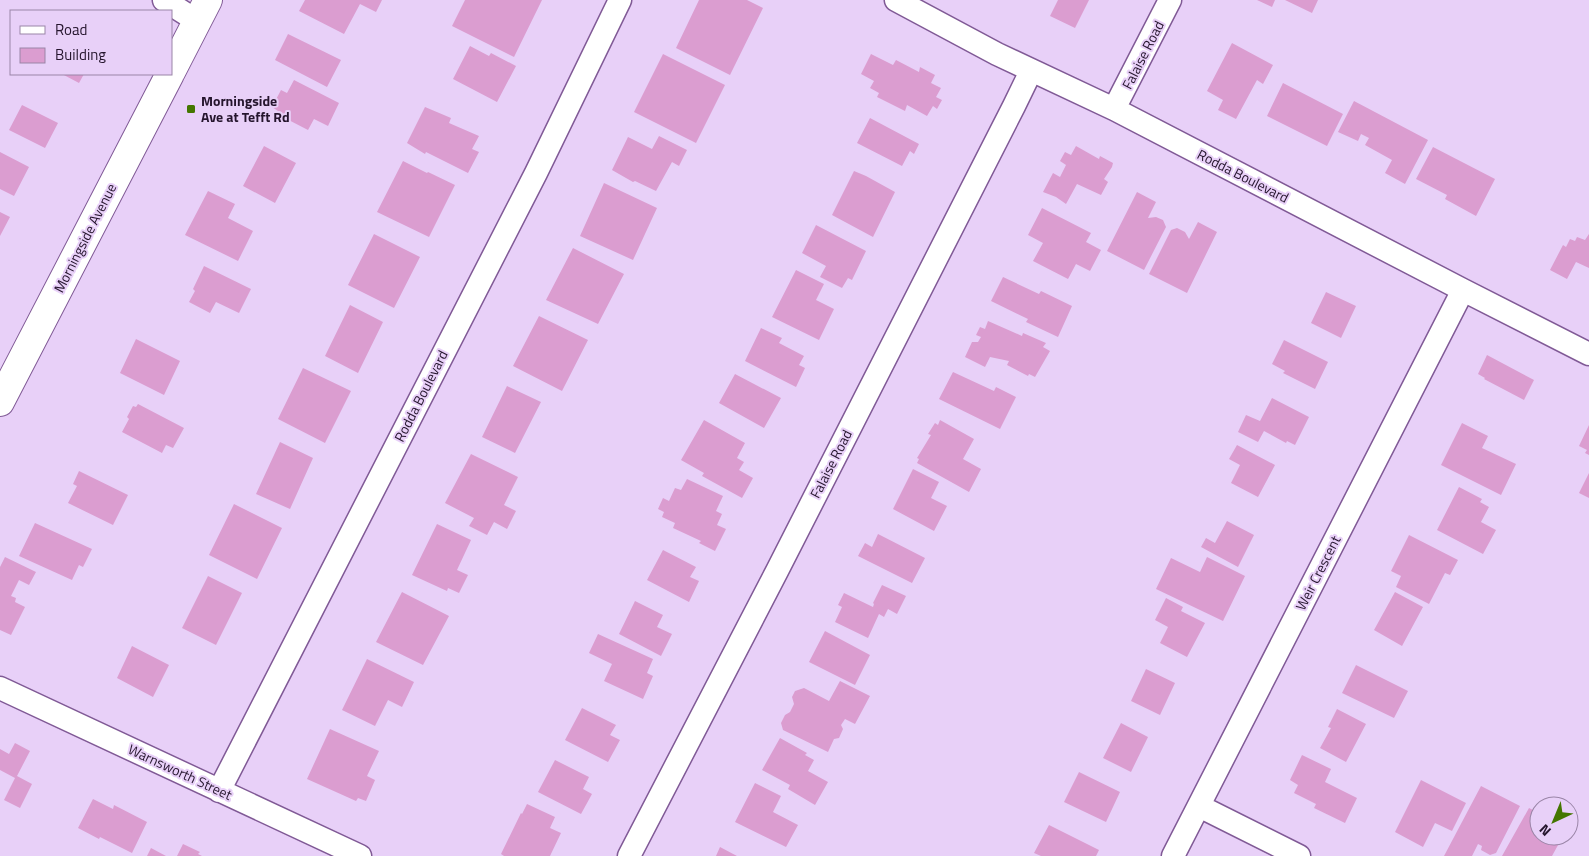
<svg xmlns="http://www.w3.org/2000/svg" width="1589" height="856" font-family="'Titillium Web',sans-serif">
	<rect width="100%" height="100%" fill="#e8d0f8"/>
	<path fill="#db9dd0" d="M305 0H382L376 12 360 4 344 34 299 11Z
		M465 0H542L514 57 452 26Z
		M699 0H747L763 8 730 75 676 48Z
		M1058 0H1089L1075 28 1050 16Z
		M1257 0H1275L1272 7Z
		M1285 0H1318L1312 13Z
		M288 34 341 60 327 87 275 60Z
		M1232 43 1273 65 1263 84 1257 80 1236 119 1218 110 1223 100 1207 91Z
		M470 46 489 56 491 53 516 66 497 102 453 79Z
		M663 54 725 85 696 143 634 112Z
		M871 54 893 65 896 60 919 72 920 67 935 75 931 83 941 88 936 97 942 100 937 109 933 106 927 116 907 105 905 111 877 97 879 93 870 88 874 81 861 74Z
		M62 74H84L79 83Z
		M294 80 339 103 328 126 314 119 308 130 277 114 278 111 272 107 281 90 287 93Z
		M1283 83 1343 114 1327 146 1267 116Z
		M1354 101 1428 140 1405 184 1385 173 1392 160 1365 145 1369 138 1361 134 1358 141 1338 132Z
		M22 105 58 123 45 148 9 130Z
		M425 107 451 118 449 123 479 136 472 149 479 152 468 173 426 152 425 154 407 143Z
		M870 118 919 144 914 154 910 151 902 166 857 143Z
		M659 136 687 150 679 166 672 162 656 191 635 181 633 182 612 170 628 137 652 149Z
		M264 146 296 163 275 203 243 186Z
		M1076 146 1099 159 1100 156 1113 163 1112 167 1104 179 1108 182 1101 195 1077 184 1066 204 1056 197 1043 192 1053 173 1060 177 1066 165 1060 161 1065 152 1071 155Z
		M1433 147 1495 179 1476 216 1445 199 1447 195 1416 179Z
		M0 152 29 167 14 196 0 189Z
		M403 161 427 173 428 172 455 185 429 237 377 212Z
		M854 171 866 176 895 192 873 237 832 215Z
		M604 183 657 208 633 260 580 236Z
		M208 191 235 204 228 218 253 231 238 261 185 235Z
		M1137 192 1156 202 1148 218 1156 217 1163 220 1166 227 1144 270 1107 251Z
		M1042 208 1091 233 1086 242 1101 250 1090 271 1076 264 1068 279 1033 261 1043 243 1028 235Z
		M0 212 10 217 0 236Z
		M1198 222 1217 232 1187 293 1149 274 1171 230 1177 228 1185 232 1189 239Z
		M816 225 866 251 852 280 848 278 842 288 820 277 826 266 802 253Z
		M374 234 420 257 394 308 348 285Z
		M1589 234V268L1576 262 1567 279 1550 270 1563 245 1566 247 1570 239 1575 241 1577 237 1585 240Z
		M573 248 624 274 598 324 546 300Z
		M204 266 251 289 239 313 216 302 210 313 189 302 195 291 193 289Z
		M796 270 824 284 816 300 834 309 819 340 772 317Z
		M1003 277 1039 294 1041 291 1072 306 1058 337 1026 322 1028 319 991 301Z
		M1326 292 1356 306 1341 338 1311 323Z
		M350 305 383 322 358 373 325 356Z
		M539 316 588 340 562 391 513 366Z
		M988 321 1022 336 1023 333 1046 343 1043 347 1050 351 1035 377 1029 374 1028 376 1007 365 1009 361 990 357 985 367 965 357 972 342H978L981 337 976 335 980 327 985 329Z
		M761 328 782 338 779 343 804 356 799 365 805 368 796 387 745 361Z
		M136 339 180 361 164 395 120 373Z
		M1284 340 1328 362 1315 389 1283 373 1285 371 1272 364Z
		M1487 355 1534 380 1524 400 1484 379 1485 378 1478 374Z
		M303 368 351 391 325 443 278 419Z
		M953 372 994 391 996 387 1016 397 1000 429 939 399Z
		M735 374 781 398 764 428 719 403Z
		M507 386 541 402 515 453 482 437Z
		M1272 398 1309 417 1295 445 1287 441 1286 443 1264 431 1258 442 1238 432 1246 415 1260 421Z
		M138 404 184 428 173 448 166 445 162 453 122 432 129 419 127 417 133 406 136 407Z
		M704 420 745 443 737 458 744 462 739 470 753 478 742 498 702 476 704 473 681 460Z
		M940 420 974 439 963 459 981 469 969 492 917 463 919 459 917 458 931 435 928 434 935 423 938 425Z
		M1462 423 1488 436 1482 448 1516 464 1501 495 1441 465Z
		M1589 425V455L1585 453 1587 450 1579 446Z
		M280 442 313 458 290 509 256 494Z
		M1237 445 1275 465 1258 497 1231 483 1240 465 1229 459Z
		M471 454 518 477 504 505 516 511 507 529 494 522 487 535 469 526 474 518 445 503Z
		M913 469 939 482 931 498 947 506 934 531 893 509Z
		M79 471 128 495 113 525 68 503 77 486 73 484Z
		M1589 473V498L1579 493Z
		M687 479 723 496 716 511 722 514 717 525 726 529 715 551 699 543 701 541 673 528 675 523 662 517 664 512 658 509 663 498 669 501 675 488 681 490Z
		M1459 487 1482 499 1480 502 1489 507 1481 522 1496 530 1483 554 1437 530Z
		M234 504 282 528 257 579 209 555Z
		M1227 521 1254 535 1238 567 1201 547 1206 538 1215 543Z
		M35 523 92 549 83 567 79 565 72 580 19 556Z
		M437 524 471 540 457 570 468 575 459 593 448 588 447 591 412 575Z
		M878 534 925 558 912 583 858 556 865 543 872 547Z
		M1409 535 1458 560 1450 575 1445 573 1429 604 1396 587 1401 576 1391 571Z
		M663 550 696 567 690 577 699 581 689 602 647 580Z
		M5 557 36 572 29 585 19 580 11 596 16 598 15 602 25 607 11 635 0 630V567Z
		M1207 557 1245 576 1223 621 1156 589 1171 558 1200 572Z
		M208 576 242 593 216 645 182 628Z
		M882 585 906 596 897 614 888 609 884 617 879 614 868 638 835 622 842 607 838 605 844 593 873 607 874 604 873 603Z
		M402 592 449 616 423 665 376 642Z
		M1395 592 1423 607 1402 646 1374 630Z
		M1166 598 1183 607 1181 611 1205 623 1187 657 1160 643 1168 627 1155 620Z
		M635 601 663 615 657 627 672 634 661 656 619 634Z
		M825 631 870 655 855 685 809 662Z
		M598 634 653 659 647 673 653 676 643 699 604 681 612 664 589 653Z
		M132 646 169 665 153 697 117 678Z
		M367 659 414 682 402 707 388 700 375 726 342 710Z
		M1356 665 1408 691 1394 718 1342 693Z
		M1146 669 1175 683 1160 715 1131 701Z
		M840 681 870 696 855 724 845 719 841 725 843 729 839 738 834 739 828 752 783 730 781 723 785 715 790 712 794 704 792 697 795 691 804 688 829 701Z
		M582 708 616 725 610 735 620 740 608 762 565 740Z
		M1337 709 1366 724 1346 762 1320 748 1331 728 1328 727Z
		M1121 723 1148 737 1131 772 1103 758Z
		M330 729 379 751 367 776 375 780 366 801 358 798 356 801 307 779Z
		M780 738 807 753 805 755 814 760 808 771 828 782 815 805 788 789 790 785 762 770Z
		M15 743 30 751 17 776 32 784 20 808 4 800 15 778 0 770V749L9 754Z
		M1302 755 1331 769 1325 782 1357 798 1345 823 1314 808 1316 804 1294 793 1298 785 1290 780Z
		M555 760 589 777 583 789 592 794 581 814 538 792Z
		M1079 772 1120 792 1106 822 1064 802Z
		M1421 780 1466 803 1452 831 1435 823 1423 847 1395 832Z
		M755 783 781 796 773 812 798 825 786 847 735 822Z
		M1481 786 1520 806 1496 853 1490 855 1481 850 1482 846 1478 844 1472 856H1444Z
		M93 799 113 809 114 805 147 822 132 853 100 837 99 839 78 828Z
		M527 804 555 817 550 828 561 833 550 856H504L501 854 521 813 522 814Z
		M1529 808 1539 813V836H1563L1552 856H1502Z
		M1049 825 1099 850 1096 856H1041L1034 853Z
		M183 844 200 852 198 854 202 856H177Z
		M720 847 737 856H716Z
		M151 848 166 856H147Z"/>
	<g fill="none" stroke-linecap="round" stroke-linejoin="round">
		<g stroke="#805a96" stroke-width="25">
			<path id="minor" d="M164 0 197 21
				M896 0 997 54 1114 109 1463 290 1589 354
				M1114 109 1170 0
				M0 688 360 856
				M219 791 536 173 620 0
				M1199 806 1299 856
				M629 856 777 571 1014 106 1031 71
				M1173 856 1463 290"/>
		</g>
		<g stroke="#805a96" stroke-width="30">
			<path id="secondary" d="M171 72 208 0
				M0 402 170 74"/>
		</g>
		<use href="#minor" stroke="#fff" stroke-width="22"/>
		<use href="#secondary" stroke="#fff" stroke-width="28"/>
	</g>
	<rect fill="#447600" stroke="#e8d0f8" stroke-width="2" x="186" y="104" width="10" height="10" rx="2.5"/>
	<g text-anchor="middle" stroke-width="4" stroke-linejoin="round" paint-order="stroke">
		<g font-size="14" fill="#25152d" stroke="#e8d0f8">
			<text transform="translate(1143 55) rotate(-63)" y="5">Falaise Road</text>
			<text transform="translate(1243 176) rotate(27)" y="5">Rodda Boulevard</text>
			<text transform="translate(85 238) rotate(-63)" y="5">Morningside Avenue</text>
			<text transform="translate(421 396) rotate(-63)" y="5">Rodda Boulevard</text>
			<text transform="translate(831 464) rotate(-63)" y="5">Falaise Road</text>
			<text transform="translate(1318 573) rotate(-63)" y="5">Weir Crescent</text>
			<text transform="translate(180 772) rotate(25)" y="5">Warnsworth Street</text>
		</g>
		<g font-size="14" font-weight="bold" fill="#25152d" stroke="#e8d0f8" text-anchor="start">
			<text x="201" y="106">Morningside<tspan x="201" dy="16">Ave at Tefft Rd</tspan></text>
		</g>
	</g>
	<rect x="10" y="10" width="162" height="65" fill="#e8d0f8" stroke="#9a85a7"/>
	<rect x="20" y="26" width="25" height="8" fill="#ffffff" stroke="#9a85a7"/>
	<text x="55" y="35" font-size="15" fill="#25152d">Road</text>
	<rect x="20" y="48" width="25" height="15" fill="#db9dd0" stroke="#9a85a7"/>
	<text x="55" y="60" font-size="15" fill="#25152d">Building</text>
	<g transform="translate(1554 821) rotate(224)"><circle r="24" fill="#e8d0f8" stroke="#9a85a7"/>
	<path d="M0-4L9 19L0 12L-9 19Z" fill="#447600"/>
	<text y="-8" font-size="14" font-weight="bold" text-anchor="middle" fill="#25152d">N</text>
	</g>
</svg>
